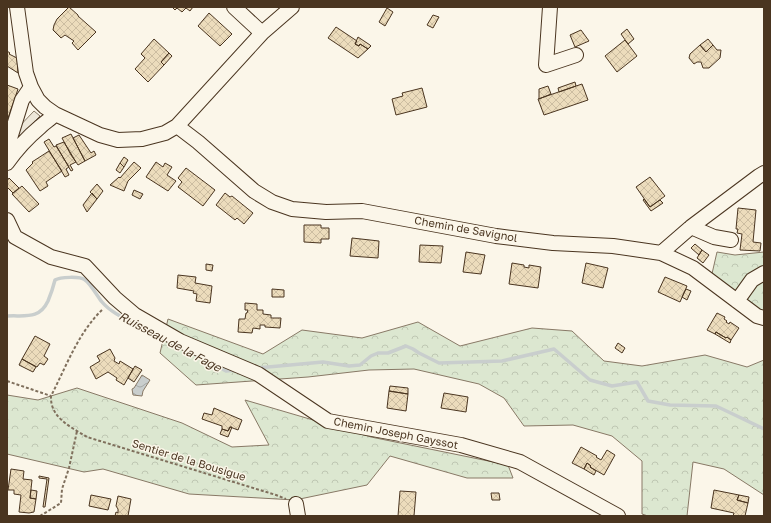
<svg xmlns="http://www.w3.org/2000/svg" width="771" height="523" font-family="'Golos Text',sans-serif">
	<defs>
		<pattern id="forest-crowns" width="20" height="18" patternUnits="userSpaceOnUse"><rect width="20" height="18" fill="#dce7d0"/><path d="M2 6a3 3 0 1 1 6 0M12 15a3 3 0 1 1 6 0" fill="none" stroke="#bec7b2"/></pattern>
		<pattern id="water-waves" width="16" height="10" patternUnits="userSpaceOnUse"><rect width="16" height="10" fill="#c9cecd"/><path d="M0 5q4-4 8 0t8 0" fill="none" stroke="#a5a8a6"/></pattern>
		<pattern id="building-cross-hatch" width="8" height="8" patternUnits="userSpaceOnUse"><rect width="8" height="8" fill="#ecdcbc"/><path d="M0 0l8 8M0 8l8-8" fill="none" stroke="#ccbda1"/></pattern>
	</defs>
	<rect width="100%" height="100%" fill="#fbf6e9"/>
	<path fill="url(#forest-crowns)" stroke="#887966" d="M717 252 735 255 764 252V321L711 278Z
		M168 319 263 354 302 330 362 338 418 322 460 346 532 328 572 331 604 361 642 366 705 355 747 367 764 360V495L724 469 693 462 687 516H648L642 514V461L612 436 573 425 524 426 504 398 479 384 414 369 369 370 308 377 196 385 160 353Z
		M77 388 182 423 232 447 269 445 245 400 371 437 508 465 513 478H467L390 456 367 485 295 500 189 494 103 469 84 472 7 454V395L38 400Z"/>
	<path fill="#ede7d9" stroke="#887966" d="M34 111 40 116 19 138 14 132Z"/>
	<path fill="url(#water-waves)" stroke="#887966" d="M142 375 150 380 143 391 142 396 133 395 132 389 134 388Z"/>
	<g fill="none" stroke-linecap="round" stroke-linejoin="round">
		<path stroke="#c9cecd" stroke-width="3.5" d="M7 316C25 315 39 320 48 301 51 294 53 288 55 280 60 277 80 276 85 280 90 283 98 297 102 302 112 314 129 320 142 327
			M190 352 226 371 237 370
			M257 368 323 362 349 366 360 365 371 356 378 353H388L406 346 413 349 419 353 439 363 502 361 554 349 590 380 612 386 637 382 648 401 670 405 716 406 764 429"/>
	</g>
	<path fill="url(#building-cross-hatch)" stroke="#4a3520" d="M69 7 78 15V16L96 32 78 50 72 43 74 41 65 35 61 38 53 30 54 25 57 19Z
		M172 7H193L190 11 186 8 182 12 177 8 175 10Z
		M387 8 393 12 385 26 379 22Z
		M209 13 232 34 220 46 198 26Z
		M433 15 439 17 433 28 427 25Z
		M336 27 357 41 355 44 359 46 360 44 368 49 358 58 328 38Z
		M627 29 634 39 628 44 621 34Z
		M581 30 589 41 575 47 570 35Z
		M358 37 370 45 371 46 368 49 360 44 359 46 355 44Z
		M154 39 169 53 161 62 164 65 148 82 135 69 145 58 141 54Z
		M708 39 713 45 706 52 700 45Z
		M625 40 637 56 617 72 605 56Z
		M700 45 706 52 713 45 717 50H721L720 58 709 68H703L701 62H697L694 64 689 58 690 54Z
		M7 51 10 53 9 54 17 58 18 73 7 66Z
		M169 53 172 56 164 65 161 62Z
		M575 82 576 86 559 92 558 88Z
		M582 84 588 100 544 115 538 99Z
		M7 85 18 89 7 121Z
		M548 86 551 94 539 99V89Z
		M422 88 427 107 396 115 392 99 403 96 402 93Z
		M71 134 85 161 78 165 71 155 62 138Z
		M79 135 91 153 94 151 96 155 85 161 73 138Z
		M49 139 54 147 56 146 69 167 66 169 69 175 65 177 44 142Z
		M64 142 76 162 70 165 73 170 71 171 56 145Z
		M49 151 62 171 46 182 48 186 40 191 26 170 33 163 32 162Z
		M124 157 128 160 124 167 120 163Z
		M134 162 141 168 128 181 124 191 110 185 119 177 120 178Z
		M156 162 163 167 165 163 172 167 167 175 176 181 168 191 146 177Z
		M120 163 124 167 120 173 116 170Z
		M186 168 215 190 203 206 178 187 182 182 178 178Z
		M650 177 665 196 650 207 636 187Z
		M9 178 19 188 13 193 7 187V181Z
		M97 184 103 191 97 199 90 192Z
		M22 186 39 204 29 212 12 194Z
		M134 190 143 194 140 199 132 195Z
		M92 193 97 199 87 212 83 205Z
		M225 193 230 197 232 196 253 213 244 224 237 218 235 220 216 205Z
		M644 199 650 207 660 200 663 203 651 211 643 200Z
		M738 208 756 210 753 242 761 243 760 251 740 250 742 234 737 233 738 229H736Z
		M304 225H321V228H329V239H321V243L304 242Z
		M352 238 379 241 378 258 350 256Z
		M695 244 702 250 699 255 691 248Z
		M420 245 443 246 441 263 419 262Z
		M702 250 709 255 703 263 697 258Z
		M466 252 485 255 481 274 463 272Z
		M512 263 524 265V267L529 268V265L541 267 538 288 509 284Z
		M586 263 608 268 603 288 582 283Z
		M206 264 213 265 212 271 206 270Z
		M178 275 196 277 195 283 212 286 210 303 196 301 197 294 193 293 194 291 177 288Z
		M665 277 687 286 680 302 658 292Z
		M272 289 284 290V297H272Z
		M686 289 691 291 687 300 682 297Z
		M245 303 257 304V310H263V314L271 315V318H281L280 328 265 327V325H260V329L253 328 252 333 238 332 239 319H245L246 313H247L248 310H245Z
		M717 313 725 317 724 319 727 321 726 322 729 324 730 322 739 328 731 340 727 337 726 338 716 332 715 334 707 330Z
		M716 332 726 338 727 337 731 340 730 343 715 334Z
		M35 336 50 344 44 356 48 359 44 365 40 363 37 367 22 359Z
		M618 343 625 348 622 353 615 348Z
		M110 349 115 358 114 361 119 364 120 361 133 369 124 385 116 380 117 378 108 372 96 379 90 367 100 361 97 356Z
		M22 359 36 367 33 372 19 365Z
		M135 366 142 370 134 382 128 378Z
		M390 386 408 388V394L389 391Z
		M389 391 408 394 406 411 387 408Z
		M444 393 468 397 466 412 441 408Z
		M214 408 242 420 238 430 230 427 228 431 222 429V426L202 419 204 413 212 415Z
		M230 427H232L228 437 220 434 222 429 228 431Z
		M581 447 597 456 596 457 601 460 607 450 615 455 604 475 590 467 591 466 587 463 584 469 572 463Z
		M587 463 591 466 590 467 596 471 594 475 584 469Z
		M11 469 24 471 23 479 32 480 30 498 36 499 34 512 29 513 19 512 21 495 14 494V490H8Z
		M39 476 49 478 45 507H43L47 479 39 478Z
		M31 490 37 491 36 499 30 498Z
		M714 490 739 495 737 500 748 503 745 516H733L734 513 711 508Z
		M400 491 416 492 414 516H398Z
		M491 493H499L500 500H492Z
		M91 495 111 499 108 510 89 506Z
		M739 495 749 497 748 503 737 500Z
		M118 496 131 499 128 516H115L116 512 118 513V509L116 506Z"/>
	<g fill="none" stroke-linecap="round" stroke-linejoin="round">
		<g stroke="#4a3520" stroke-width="16">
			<path id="minor" d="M17 7 26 73 31 87 38 100 45 107 55 114 100 135 118 140 142 139 165 133 177 126 262 33 292 7
				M234 7 262 33
				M550 7 546 65 576 55
				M177 126 198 142 254 191 272 202 292 209 326 212 362 211 496 236 553 243 613 246 661 253 693 268 757 316 764 318
				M7 148 22 100 31 87
				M7 163C16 150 28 137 40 127 45 122 51 119 55 114
				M7 220 15 237 51 257 85 266 115 298 135 315 180 341 258 374 328 421 461 445 520 462 618 516
				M691 227 714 237 731 240
				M661 253 691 227 759 176 764 173
				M737 301 752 280 764 273
				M296 504 298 516"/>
		</g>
		<path stroke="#7f6f5c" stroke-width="2" stroke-dasharray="3 2" stroke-linecap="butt" d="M102 310C78 333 66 367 51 396 50 418 71 427 87 437L276 495 286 499
			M7 381 51 396
			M40 516 61 503 62 489 69 468 77 431"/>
		<use href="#minor" stroke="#fbf6e9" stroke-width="14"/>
	</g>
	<g text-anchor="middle" stroke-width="3" stroke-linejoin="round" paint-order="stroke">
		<g font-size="11" fill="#4a3520" stroke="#fbf6e9">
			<text transform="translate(466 229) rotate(10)" y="4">Chemin de Savignol</text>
			<text transform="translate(396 433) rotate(11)" y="4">Chemin Joseph Gayssot</text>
			<text transform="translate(189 460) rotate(17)" y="4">Sentier de la Bousigue</text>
		</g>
		<g font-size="12" font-style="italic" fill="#4a3520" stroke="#fbf6e9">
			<text transform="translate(170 342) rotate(28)" y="4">Ruisseau de la Fage</text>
		</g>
	</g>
	<rect width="771" height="523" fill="none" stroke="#4a3520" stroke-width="16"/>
</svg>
